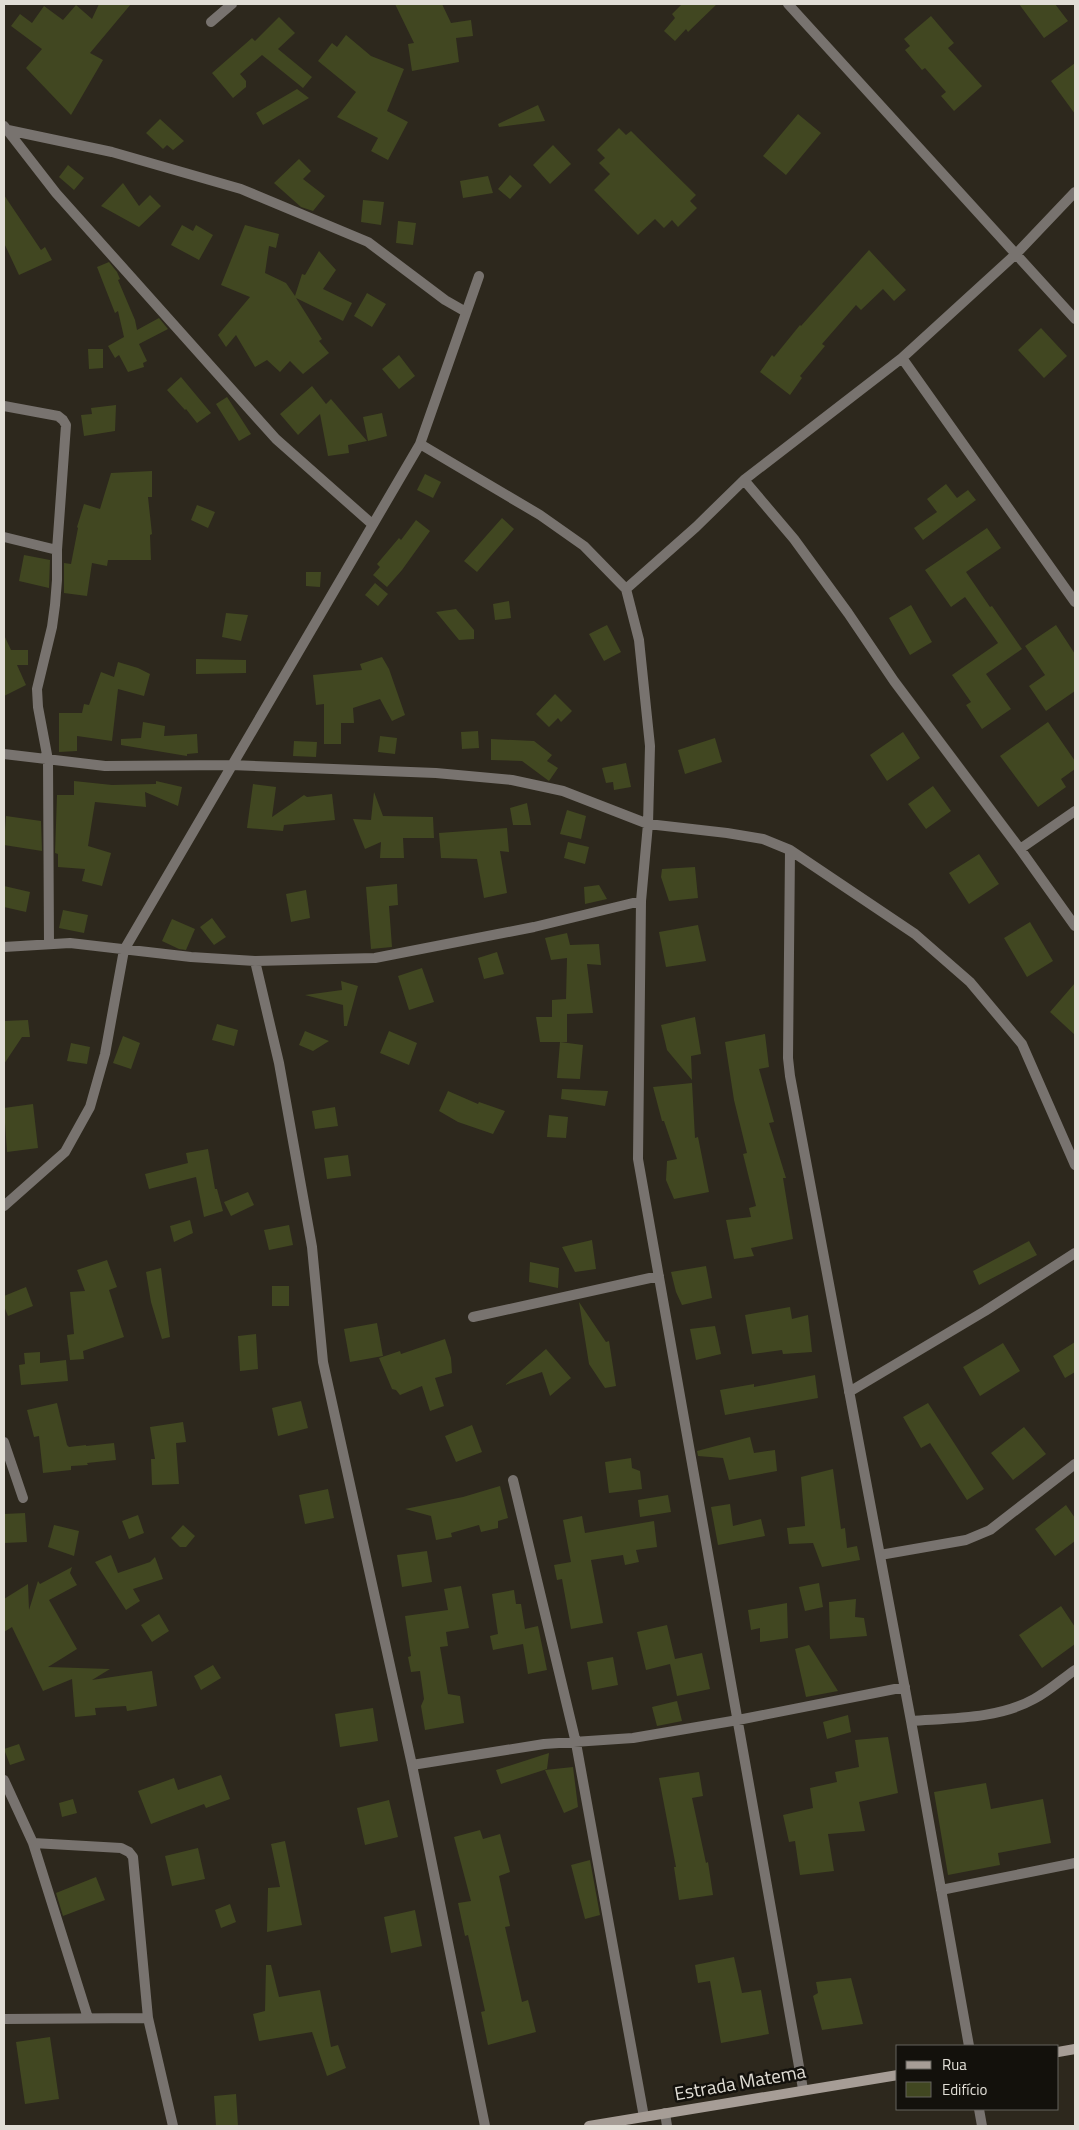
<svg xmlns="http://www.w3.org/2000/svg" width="1079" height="2130" font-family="'Titillium Web',sans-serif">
	<rect width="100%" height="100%" fill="#2d281d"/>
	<path fill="#414721" d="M99 4H131L90 53 103 60 71 115 26 68 42 49 11 26 20 14 32 23 44 6 63 20 76 5 92 19Z
		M395 4H442L451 23 471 20 473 36 456 38 459 62 412 71 408 44 414 43Z
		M682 4H717L688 32 686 29 675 41 664 31 675 18 672 14Z
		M1019 4H1055L1068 21 1044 38Z
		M931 16 954 43 948 48 982 86 954 111 941 96 946 92 925 68 922 70 905 50 910 46 904 39Z
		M279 17 295 33 278 49 312 77 303 88 262 55 240 74 246 81V87L233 98 212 73 252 38 255 41Z
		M346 35 371 56 404 69 387 111 408 122 388 160 371 151 378 138 337 117 356 92 318 61 332 43 337 47Z
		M1075 63V114L1051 81Z
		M297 89 309 98 263 125 256 113Z
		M538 105 545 121 499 127 498 124Z
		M798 114 821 133 786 175 763 156Z
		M160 119 184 141 173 150 167 145 163 149 146 133Z
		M619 128 626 135 631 131 696 195 690 201 697 208 678 227 672 220 664 228 655 219 638 235 594 190 610 174 599 163 605 158 597 150Z
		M553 145 571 164 550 184 533 165Z
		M299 159 311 171 303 179 325 196 313 211 301 207 274 183Z
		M68 165 84 178 74 190 59 177Z
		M510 175 522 186 510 199 498 189Z
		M488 176 493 193 463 198 460 181Z
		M123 183 139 206 150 195 161 206 139 227 101 206Z
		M4 195 41 250 45 247 52 260 19 275 4 243Z
		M363 200 384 202 381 225 361 222Z
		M398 221 416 223 413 245 396 243Z
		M182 225 193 231 196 225 213 235 199 260 171 245Z
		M245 225 279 234 276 248 269 246 265 273 286 283 295 296 302 274 305 275 319 251 336 270 323 289 352 303 343 321 296 298 322 339 319 341 329 353 303 374 290 361 280 372 267 360 255 367 236 335 226 347 218 335 250 297 221 285Z
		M869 250 906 290 894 301 883 289 861 310 856 305 822 344 825 346 800 376 802 378 790 395 760 372 772 355 774 357 800 325 801 326Z
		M109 262 117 272 120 279 118 280 135 320 137 330 159 318 168 329 139 344 147 361 143 363 144 367 128 372 119 355 115 358 108 346 124 337 118 311 115 313 97 267Z
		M367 293 386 304 372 327 354 316Z
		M1041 328 1067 356 1044 378 1018 350Z
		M88 349H103V368L89 369Z
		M399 355 415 376 399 389 382 369Z
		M181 377 211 413 197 423 186 409 185 410 167 390Z
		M312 386 326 404 331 399 367 441 348 445 349 453 328 456 320 414 298 435 280 414Z
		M227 397 251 434 239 441 216 404Z
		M116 405 115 431 84 436 81 415 92 414 91 408Z
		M382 413 387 436 368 441 363 417Z
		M152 471V497H148L152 534 150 535 151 560H108L107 566 92 563 87 596 64 593V563L71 564 78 528 77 527 84 504 100 509 111 473Z
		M425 474 441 482 433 498 417 490Z
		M946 484 957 498 968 490 976 500 923 540 914 528 937 512 927 499Z
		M197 505 215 512 208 528 191 520Z
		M502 518 514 529 477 572 464 561Z
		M416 520 430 531 402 570 387 587 373 575 380 567 377 564 399 538 401 540Z
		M987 528 1001 548 966 572 990 607 992 606 1022 649 986 674 1011 709 982 729 966 705 971 702 952 675 998 643 965 597 951 607 925 570Z
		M24 555 50 560 49 588 19 581Z
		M306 572H321L320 587 306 586Z
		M375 583 388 594 378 606 365 595Z
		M509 601 511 618 495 620 493 604Z
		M911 605 932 642 910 655 889 618Z
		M456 609 474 630V639L459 640 436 612Z
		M226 613 248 615 241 641 222 637Z
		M607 625 621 652 604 661 589 634Z
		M1056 625 1075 654V691L1046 711 1029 686 1045 675 1025 646Z
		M4 635 11 650H28V665H17L26 685 4 696Z
		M382 657 389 669 405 715 392 721 380 699 353 708 354 723H341V744H324V704L316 705 313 675 362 670 360 664Z
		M196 659 246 660V673L196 674Z
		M118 662 138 668 150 674 144 696 118 689 112 741 77 736V751L59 752V713H82L84 704 89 705 101 672 114 677Z
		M555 694 572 711 561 722 558 718 549 727 536 714Z
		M143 722 165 726 164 736 197 734 198 753 187 754V756L121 745V739L141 738Z
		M1048 722 1075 761V769L1061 779 1066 787 1038 807 1000 756Z
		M478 731 479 748 462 749 461 732Z
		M903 732 920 758 887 781 870 755Z
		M380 736 397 738 395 754 378 752Z
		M715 738 722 762 685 774 678 750Z
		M491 739 534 741 552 755 547 761 558 768 549 781 522 761 491 760Z
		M294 741 317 742 316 757 293 756Z
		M626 763 631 787 614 790 613 782 606 783 602 768Z
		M74 781 112 785 156 784V781L182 787 178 806 145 792 146 807 95 802 88 846 111 853 102 886 82 881 85 869 58 867V854L55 853 57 795H74Z
		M253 784 276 787 272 817 304 795 307 797 332 794 335 820 284 825 283 831 247 828Z
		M933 786 951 811 926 829 908 804Z
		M374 792 383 816 433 817 434 838H403L404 858H380L381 842 365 849 353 819 371 820Z
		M527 803 531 825H513L510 808Z
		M567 810 586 816 581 839 560 834Z
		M6 816 41 821 42 851 4 845Z
		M507 828 509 852 500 851 507 893 484 898 477 859 441 858 439 833Z
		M568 842 589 847 585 864 564 858Z
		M979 854 999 884 969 904 949 873Z
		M695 867 698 898 669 901 661 877 662 869Z
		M397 884 398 905 389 906 392 947 371 949 366 887Z
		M599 885 607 899 585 904 584 887Z
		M4 886 30 892 26 912 4 907Z
		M306 890 310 918 291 922 286 894Z
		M63 910 88 915 84 933 59 928Z
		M212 918 226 937 214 945 200 927Z
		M172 919 195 929 186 950 179 949 162 941Z
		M1030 922 1053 961 1027 977 1004 938Z
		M698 925 706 961 666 967 659 932Z
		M567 933 570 945 599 944 601 965 587 964 593 1013 567 1014V1042H540L536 1017H552V1000L566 999 567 958 551 960 545 938Z
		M497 952 504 974 484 979 478 958Z
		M422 968 434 1002 409 1010 398 976Z
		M341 981 358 986 347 1026H344L343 1005 305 995 342 990Z
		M1075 983V1035L1050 1012Z
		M695 1017 701 1054 691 1056 692 1080 667 1050 661 1025Z
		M28 1020 30 1037H22L4 1064V1021Z
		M217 1024 238 1030 234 1046 212 1040Z
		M305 1031 329 1041 313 1051 299 1045Z
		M389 1031 417 1043 409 1065 380 1053Z
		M765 1034 769 1067 759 1069 774 1122 769 1123 786 1178H783L793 1239 751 1248 754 1256 734 1259 726 1220 751 1217 749 1208 756 1206 743 1154 747 1153 734 1100 725 1042Z
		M123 1036 140 1043 131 1069 113 1063Z
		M560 1042 583 1045 580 1079 557 1078Z
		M71 1043 90 1047 87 1064 67 1061Z
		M692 1083 695 1138 698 1137 709 1192 674 1199 666 1180 667 1161 677 1159 664 1121H662L653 1087Z
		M562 1089 608 1091 605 1106 561 1099Z
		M448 1091 478 1104 479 1102 505 1111 493 1134 458 1122 439 1111Z
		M33 1104 38 1148 7 1152 4 1108Z
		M335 1107 338 1126 315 1129 312 1111Z
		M549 1115 568 1117 566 1138 547 1137Z
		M208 1149 215 1189H217L223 1211 204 1217 196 1177 149 1189 145 1174 188 1163 186 1153Z
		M348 1155 351 1176 327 1179 324 1158Z
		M248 1192 254 1205 231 1216 224 1202Z
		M190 1220 193 1233 174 1242 170 1226Z
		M289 1225 293 1245 269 1250 264 1230Z
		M592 1240 596 1269 575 1272 562 1247Z
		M1029 1241 1037 1255 979 1285 973 1271Z
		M107 1260 117 1287 109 1290 124 1337 83 1351 84 1359 70 1360 67 1335 74 1334 70 1292 85 1291 77 1270Z
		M530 1262 559 1268 558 1288 529 1282Z
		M706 1266 712 1298 682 1305 676 1292 671 1272Z
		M161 1268 170 1337 162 1339 151 1302 146 1272Z
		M272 1286H289V1306H272Z
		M26 1287 33 1306 8 1316 4 1306V1296Z
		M579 1302 606 1342 609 1341 616 1386 605 1388 589 1364Z
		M790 1307 792 1319 808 1315 812 1352 783 1354 782 1350 752 1354 745 1315Z
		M377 1323 383 1356 350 1362 344 1329Z
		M715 1326 721 1354 696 1360 690 1329Z
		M256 1334 258 1369 240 1371 238 1336Z
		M445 1339 451 1358 452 1373 435 1378 444 1406 430 1411 422 1386 400 1395 396 1390 392 1389 379 1358 400 1351 401 1354Z
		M1075 1342V1372L1065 1378 1053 1356Z
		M1003 1343 1020 1371 980 1396 963 1367Z
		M546 1349 571 1378 550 1396 542 1372 505 1385Z
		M40 1352V1363L66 1360 68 1381 21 1385 19 1365 25 1364 24 1353Z
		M815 1375 818 1398 725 1415 720 1390 754 1384V1387Z
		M301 1401 308 1428 278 1436 272 1408Z
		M57 1403 67 1445 69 1447 86 1445V1446L114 1443 116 1460 87 1463 88 1465 71 1466V1470L43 1473 39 1436 34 1437 27 1410Z
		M928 1403 984 1489 967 1500 930 1443 921 1448 903 1417Z
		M183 1422 186 1442 176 1443 179 1484 152 1485 151 1459H155L150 1427Z
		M472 1425 482 1452 456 1462 445 1436Z
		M1024 1427 1046 1454 1013 1480 991 1453Z
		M750 1437 754 1453 775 1450 777 1471 729 1480 723 1458 698 1456 697 1451Z
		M631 1458 632 1468 640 1471 642 1489 609 1493 605 1462Z
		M833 1469 841 1529 845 1528 847 1548 857 1546 860 1560 822 1567 813 1543 789 1544 787 1528 805 1526 801 1477Z
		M500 1486 508 1518 498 1521V1528L481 1532 479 1525 451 1533 452 1537 436 1540 431 1516 405 1509 463 1497Z
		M328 1489 334 1518 305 1524 299 1495Z
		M668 1495 671 1512 640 1517 638 1500Z
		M730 1504 733 1526 761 1519 765 1536 718 1545 711 1507Z
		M1066 1505 1075 1518V1541L1055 1556 1035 1529Z
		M25 1513 27 1542 4 1543V1514Z
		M138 1515 144 1533 129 1539 122 1521Z
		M582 1516 585 1533 654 1521 657 1547 636 1550 639 1562 625 1565 623 1555 591 1560 603 1623 571 1629 562 1579 557 1580 554 1565 571 1562 563 1520Z
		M54 1525 79 1531 74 1556 48 1547Z
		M183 1525 195 1536 186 1547H180L171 1538Z
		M427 1551 432 1582 402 1587 397 1555Z
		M111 1555 118 1573 150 1562 155 1557 163 1579 133 1589 140 1601 126 1610 95 1562Z
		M72 1567 70 1573 77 1585 49 1600 77 1649 48 1667 110 1669 92 1680 152 1671 157 1706 127 1711 126 1706 95 1708 96 1715 75 1717 72 1679 43 1691 12 1627 4 1632V1599L28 1584 29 1610 38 1581 40 1584Z
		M819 1583 823 1607 805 1611 799 1587Z
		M461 1586 469 1628 446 1632 448 1646 440 1647 448 1694 460 1696 464 1723 425 1730 421 1706 424 1699 420 1671 411 1672 408 1657 411 1656 405 1616 448 1610 444 1589Z
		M514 1590 516 1604H521L525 1629 538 1626 547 1670 528 1674 523 1644 493 1650 490 1636 498 1634 492 1594Z
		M856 1599 855 1617 864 1618 867 1636 830 1639 829 1602Z
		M787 1603 788 1638 760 1642V1628L751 1630 748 1610Z
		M1061 1606 1075 1627V1644L1042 1668 1019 1635Z
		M159 1614 169 1631 152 1642 141 1625Z
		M667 1625 675 1659 702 1653 710 1689 677 1696 670 1664 646 1670 637 1632Z
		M809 1645 838 1691 806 1697 795 1649Z
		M613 1657 618 1685 592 1690 587 1662Z
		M213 1665 221 1678 201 1690 194 1676Z
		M677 1701 682 1721 657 1726 652 1707Z
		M373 1708 378 1741 340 1747 335 1714Z
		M848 1715 851 1732 827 1739 823 1722Z
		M888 1737 898 1793 859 1802 865 1831 828 1834 834 1871 800 1875 795 1841 789 1842 783 1815 813 1808 810 1788 837 1782 835 1772 859 1767 855 1740Z
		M19 1744 25 1760 10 1765 4 1749Z
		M549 1753 547 1769 501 1784 496 1770Z
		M573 1767 578 1807 564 1813 545 1770Z
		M699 1772 703 1796 692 1798 706 1863 708 1862 713 1895 679 1900 674 1867H676L659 1778Z
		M221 1775 230 1799 206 1808 204 1804 151 1824 138 1791 174 1778 178 1790Z
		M986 1783 991 1809 1043 1799 1051 1843 998 1853 1000 1865 948 1875 934 1792Z
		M73 1799 77 1813 62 1817 59 1803Z
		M389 1800 398 1837 365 1845 357 1808Z
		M480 1830 483 1839 500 1834 510 1872 499 1876 510 1926 505 1927 522 2002 528 2000 536 2032 488 2045 481 2012 485 2011 468 1935 465 1936 458 1903 471 1901 454 1837Z
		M285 1841 302 1925 267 1932 268 1888 280 1887 271 1844Z
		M198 1848 205 1879 172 1886 165 1856Z
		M590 1860 600 1915 585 1919 571 1865Z
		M96 1877 105 1900 63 1916 56 1893Z
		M230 1904 236 1922 221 1928 215 1910Z
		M415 1910 422 1946 391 1953 384 1917Z
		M734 1957 742 1993 761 1990 769 2034 721 2043 710 1981 698 1983 695 1965Z
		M266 1965H271L279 1997 320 1990 331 2047 338 2045 346 2068 327 2076 312 2032 259 2041 253 2014 265 2011Z
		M851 1978 863 2024 822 2030 813 1996 818 1993 816 1982Z
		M50 2037 59 2099 25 2104 16 2042Z
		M236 2094 238 2126H216L214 2096Z"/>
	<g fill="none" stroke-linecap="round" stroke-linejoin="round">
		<path stroke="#78736f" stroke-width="10" d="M788 4 1075 319
			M211 22 232 4
			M4 126 56 193 276 439 372 524
			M8 130 112 152 241 189 368 242 445 300 466 312
			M902 358 1075 602
			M4 406 58 416 63 420 66 425 57 550V580L55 605 52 627 37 689 38 707 48 760 49 944
			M420 444 540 515 584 546 626 589 639 640 650 746 648 824 641 901 638 1159 803 2089
			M744 480 794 539 848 613 894 681 1020 849 1075 926
			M4 537 57 550
			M626 589 696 527 744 480 902 358 1017 253 1075 192
			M4 754 105 766 231 765 436 773 512 780 563 791 648 824 727 833 763 839 790 850 915 934 970 982 1022 1044 1075 1165
			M1020 849 1075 811
			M790 850 788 1058 790 1076 911 1721 969 2046
			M4 947 70 943 191 957 255 961 375 958 534 927 641 901
			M255 961 279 1063 312 1247 323 1362 412 1765 485 2126
			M4 1206 65 1152 90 1107 105 1054 124 950 420 444 479 276
			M473 1317 659 1276
			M849 1392 985 1311 1075 1253
			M4 1442 23 1498
			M513 1480 576 1743 644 2117
			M880 1555 966 1540 990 1530 1075 1464
			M911 1721C952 1718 998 1719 1034 1699 1049 1691 1062 1679 1075 1670
			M412 1765 544 1744 633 1738 738 1720 905 1687
			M4 1780 33 1843 88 2018
			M33 1843 121 1848 129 1852 133 1857 148 2018 173 2126
			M941 1890 1075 1863
			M4 2019 148 2018
			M979 2109 982 2126
			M665 2113 667 2126"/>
		<path stroke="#a69d96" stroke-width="10" d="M1058 2052 1075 2049
			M589 2126 898 2075"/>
	</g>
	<g text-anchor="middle" stroke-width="5" stroke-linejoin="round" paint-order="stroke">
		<g font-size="19" fill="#e1ded6" stroke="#13110c">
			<text transform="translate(740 2082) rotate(-10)" y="7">Estrada Matema</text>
		</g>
	</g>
	<rect width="1079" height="2130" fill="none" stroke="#e1ded6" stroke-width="10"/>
	<rect x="896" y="2045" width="162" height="65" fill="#13110c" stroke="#65635d"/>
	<rect x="906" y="2061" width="25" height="8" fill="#a69d96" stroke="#65635d"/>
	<text x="942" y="2070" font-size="15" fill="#e1ded6">Rua</text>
	<rect x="906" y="2082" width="25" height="15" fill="#414721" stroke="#65635d"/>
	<text x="942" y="2095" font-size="15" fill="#e1ded6">Edifício</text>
</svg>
